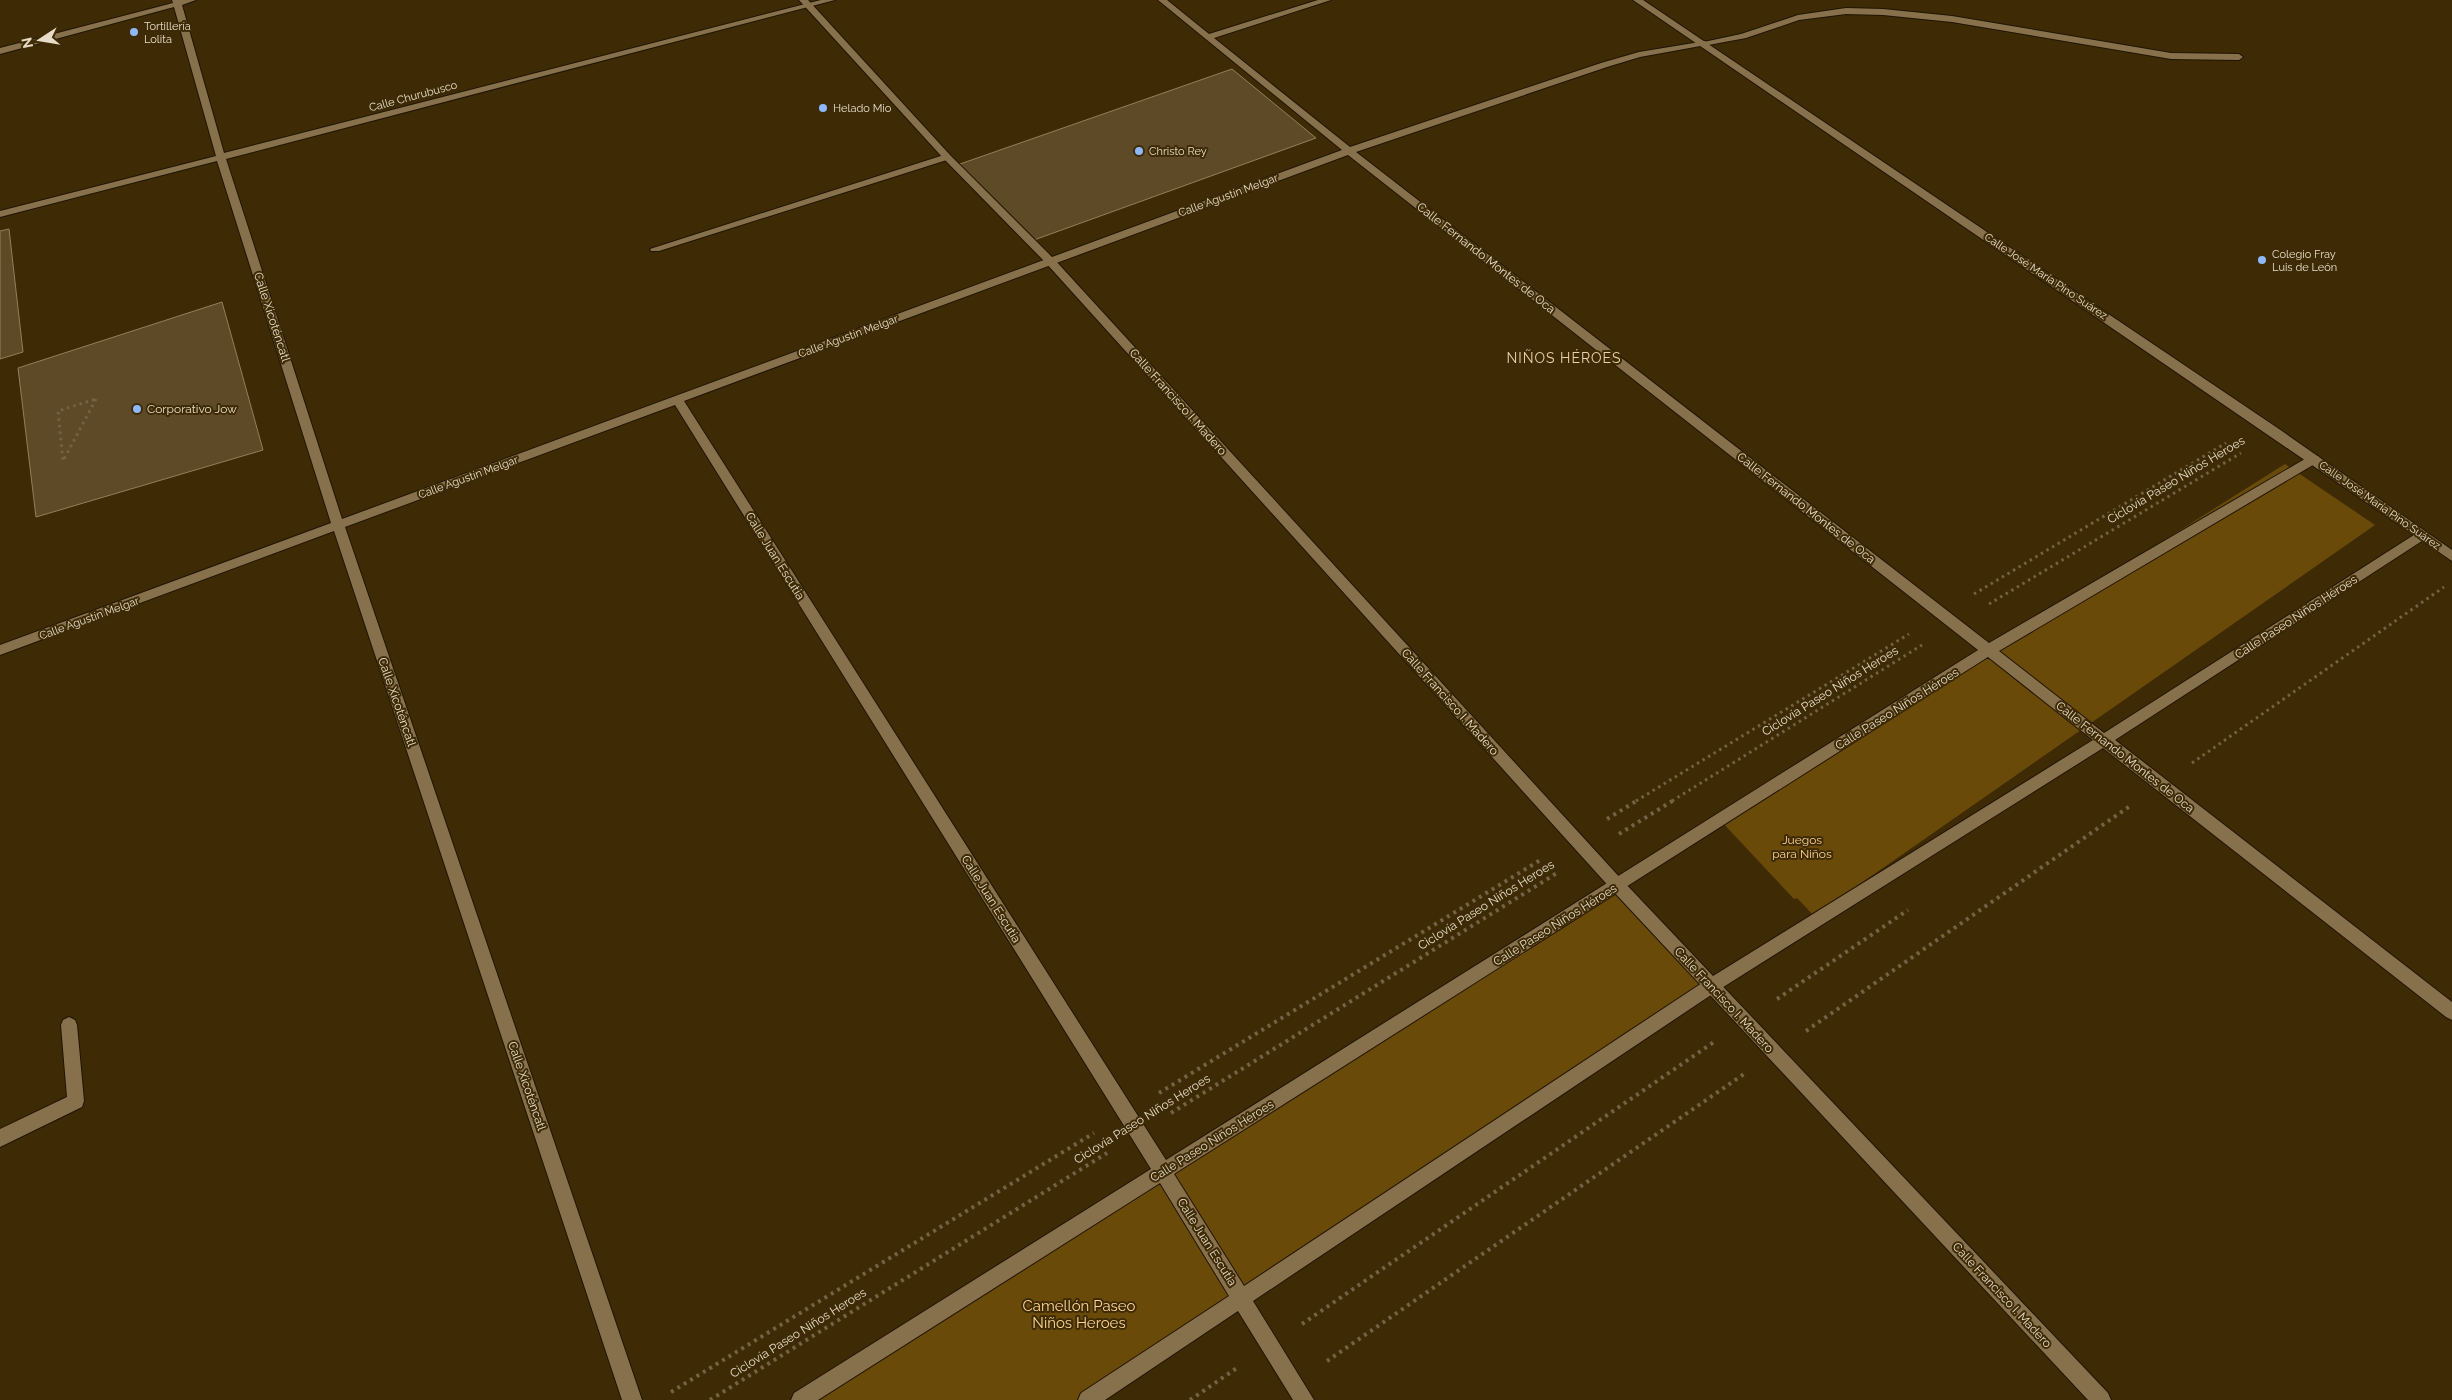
<svg xmlns="http://www.w3.org/2000/svg" width="2452" height="1400" font-family="Raleway,sans-serif">
	<rect width="100%" height="100%" fill="#3e2b06"/>
	<path fill="#694a09" d="M2285 464 2375 525 1814 916 1797 898 1794 899 1720 820Z
		M1618 886 1711 986 1088 1400H801Z"/>
	<path fill="#5f4a28" stroke="#957e5b" d="M1232 69 1316 138 1034 240 960 164Z
		M9 229 23 352 0 359V231Z
		M222 302 263 450 36 517 18 368Z"/>
	<g fill="none" stroke-linecap="round" stroke-linejoin="round">
		<g stroke="#221400" stroke-width="2">
			<path id="service" d="M1846 8 1883 9 1952 16 2171 53 2239 54 2243 57 2239 60 2171 59 1952 22 1883 15 1846 14 1799 20 1746 38 1703 46 1699 43 1741 34 1798 15Z"/>
		</g>
		<g stroke="#221400" stroke-width="2">
			<path id="minor" d="M172 0H196L182 5 224 153 821 0H835L226 159 342 519 1342 150 1158 0H1167L1209 34 1318 0H1331L1214 38 1350 147 1601 63 1639 52 1706 41V45L1640 57 1607 67 1356 152 1989 643 2310 456H2318L2320 459 2318 462 1999 651 2104 733 2417 533H2425L2427 536 2425 539 2115 740 2452 1002V1020L2446 1017 2103 748 1717 991 1253 1301 1314 1400H1293L1238 1311 1105 1400H1078L1081 1393 1229 1296 1160 1183 818 1400H791L794 1393 1151 1169 675 405 345 527 642 1400H622L334 531 0 655V645L331 523 217 161 0 217V211L216 156 174 7 0 54V48L173 3ZM1348 155 1978 650 1166 1160 684 401ZM1988 657 2093 740 1705 981 1244 1286 1174 1174Z
				M947 154 950 155V159L659 251H651L650 249Z
				M69 1017 75 1020 77 1025 84 1101 82 1107 0 1147V1129L67 1097 61 1025 63 1020Z"/>
		</g>
		<g stroke="#221400" stroke-width="2">
			<path id="tertiary" d="M799 0H808L950 155 1054 259 1623 881 2108 1393 2111 1400H2088L1613 891 1046 263 944 159Z"/>
		</g>
		<g stroke="#221400" stroke-width="2">
			<path id="secondary" d="M1633 0H1643L2279 429 2452 550V561Z"/>
		</g>
		<path stroke="#736243" stroke-width="3" stroke-dasharray="2.5 4" stroke-linecap="butt" d="M96 399 63 461 58 411Z
			M1974 594 2226 443
			M1989 604 2241 453
			M2192 763 2444 587
			M1636 801 1909 634
			M1672 801 1922 645"/>
		<path stroke="#736243" stroke-width="4" stroke-dasharray="3 4.5" stroke-linecap="butt" d="M1607 819 1638 800
			M1619 834 1674 800
			M1777 999 1908 910
			M1806 1031 2130 806
			M1159 1093 1542 859
			M1171 1113 1557 873
			M1302 1324 1714 1042
			M1327 1361 1744 1074
			M671 1392 1094 1133
			M710 1400 1107 1153
			M1190 1400 1237 1368"/>
		<use href="#service" fill="#87714d" fill-rule="evenodd"/>
		<use href="#minor" fill="#87714d" fill-rule="evenodd"/>
		<use href="#tertiary" fill="#87714d" fill-rule="evenodd"/>
		<use href="#secondary" fill="#87714d" fill-rule="evenodd"/>
	</g>
	<g fill="#8db9fc" stroke="#3e2b06" stroke-width="2">
		<circle cx="134" cy="32" r="5"/>
		<circle cx="823" cy="108" r="5"/>
		<circle cx="1139" cy="151" r="5"/>
		<circle cx="2262" cy="260" r="5"/>
		<circle cx="137" cy="409" r="5"/>
	</g>
	<g text-anchor="middle" stroke-width="4" stroke-linejoin="round" paint-order="stroke">
		<g font-size="11" fill="#e8dcc9" stroke="#3e2b06" text-anchor="start">
			<text x="144" y="30">Tortillería<tspan x="144" dy="13">Lolita</tspan></text>
			<text x="833" y="112">Helado Mio</text>
			<text x="1149" y="155">Christo Rey</text>
			<text x="2272" y="258">Colegio Fray<tspan x="2272" dy="13">Luis de León</tspan></text>
		</g>
		<g font-size="11" fill="#e8dcc9" stroke="#3e2b06">
			<text transform="translate(413 96) rotate(-15)" y="4">Calle Churubusco</text>
			<text transform="translate(1228 195) rotate(-20)" y="4">Calle Agustín Melgar</text>
			<text transform="translate(2046 276) rotate(34)" y="4">Calle José María Pino Suárez</text>
			<text transform="translate(848 336) rotate(-20)" y="4">Calle Agustín Melgar</text>
			<text transform="translate(468 477) rotate(-20)" y="4">Calle Agustín Melgar</text>
			<text transform="translate(2380 505) rotate(35)" y="4">Calle José María Pino Suárez</text>
			<text transform="translate(89 618) rotate(-20)" y="4">Calle Agustín Melgar</text>
		</g>
		<g font-size="12" fill="#e8dcc9" stroke="#3e2b06">
			<text transform="translate(1486 258) rotate(38)" y="4">Calle Fernando Montes de Oca</text>
			<text transform="translate(272 317) rotate(72)" y="4">Calle Xicoténcatl</text>
			<text transform="translate(1178 402) rotate(48)" y="4">Calle Francisco I. Madero</text>
			<text transform="translate(2176 480) rotate(-31)" y="4">Ciclovía Paseo Niños Heroes</text>
			<text transform="translate(1806 508) rotate(38)" y="4">Calle Fernando Montes de Oca</text>
			<text transform="translate(775 556) rotate(58)" y="4">Calle Juan Escutia</text>
			<text transform="translate(2296 617) rotate(-33)" y="4">Calle Paseo Niños Héroes</text>
			<text transform="translate(1830 691) rotate(-32)" y="4">Ciclovía Paseo Niños Heroes</text>
			<text transform="translate(397 702) rotate(71)" y="4">Calle Xicoténcatl</text>
			<text transform="translate(1450 702) rotate(48)" y="4">Calle Francisco I. Madero</text>
			<text transform="translate(1897 709) rotate(-32)" y="4">Calle Paseo Niños Héroes</text>
			<text transform="translate(2125 757) rotate(38)" y="4">Calle Fernando Montes de Oca</text>
			<text transform="translate(991 899) rotate(58)" y="4">Calle Juan Escutia</text>
			<text transform="translate(1486 905) rotate(-32)" y="4">Ciclovía Paseo Niños Heroes</text>
			<text transform="translate(1555 925) rotate(-32)" y="4">Calle Paseo Niños Héroes</text>
			<text transform="translate(1724 1000) rotate(47)" y="4">Calle Francisco I. Madero</text>
			<text transform="translate(527 1086) rotate(71)" y="4">Calle Xicoténcatl</text>
			<text transform="translate(1142 1119) rotate(-32)" y="4">Ciclovía Paseo Niños Heroes</text>
			<text transform="translate(1212 1141) rotate(-32)" y="4">Calle Paseo Niños Héroes</text>
			<text transform="translate(1207 1242) rotate(58)" y="4">Calle Juan Escutia</text>
			<text transform="translate(2002 1295) rotate(47)" y="4">Calle Francisco I. Madero</text>
			<text transform="translate(798 1333) rotate(-32)" y="4">Ciclovía Paseo Niños Heroes</text>
		</g>
		<g font-size="12" fill="#e8dcc9" stroke="#3e2b06" text-anchor="start">
			<text x="147" y="413">Corporativo Jow</text>
		</g>
		<g font-size="12" fill="#fdd492" stroke="#3e2b06">
			<text x="1802" y="844">Juegos<tspan x="1802" dy="14">para Niños</tspan></text>
		</g>
		<g font-size="14" letter-spacing="1" fill="#ecd3ad" stroke="#3e2b06">
			<text x="1564" y="363">NIÑOS HÉROES</text>
		</g>
		<g font-size="15" fill="#fdd492" stroke="#3e2b06">
			<text x="1079" y="1311">Camellón Paseo<tspan x="1079" dy="17">Niños Heroes</tspan></text>
		</g>
	</g>
	<g transform="translate(40 40) rotate(258)" stroke="#3e2b06" stroke-width="4" paint-order="stroke">
	<path d="M0-4L9 19L0 12L-9 19Z" fill="#e8dcc9"/>
	<text y="-8" font-size="14" font-weight="bold" text-anchor="middle" fill="#e8dcc9">N</text>
	</g>
</svg>
